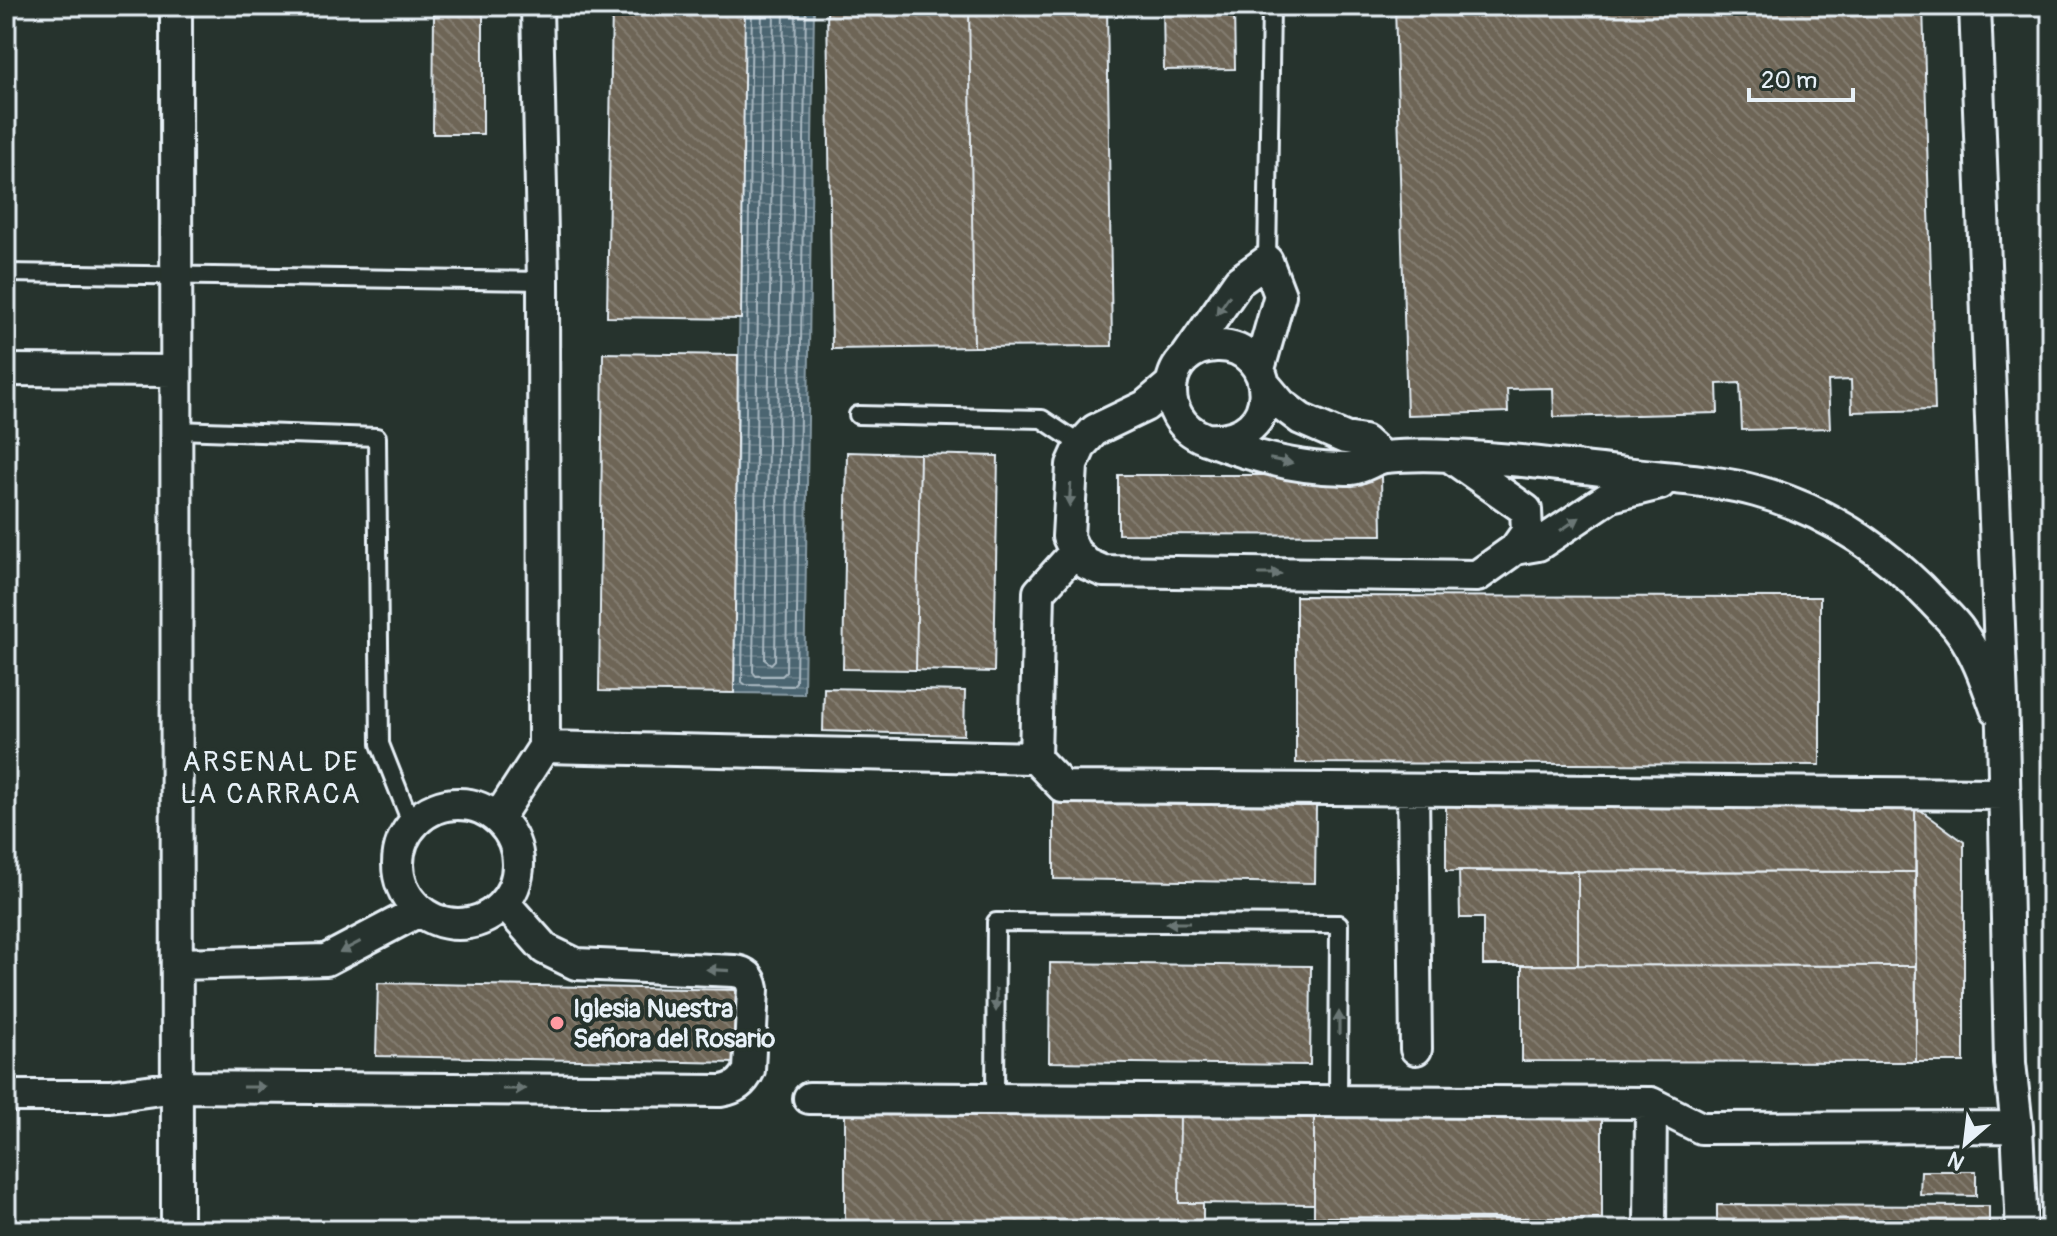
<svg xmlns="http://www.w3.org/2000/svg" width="2057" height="1236" font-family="Pangolin,sans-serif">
	<defs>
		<pattern id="water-rules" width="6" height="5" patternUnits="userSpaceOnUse" patternTransform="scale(2)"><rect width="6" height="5" fill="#4c6571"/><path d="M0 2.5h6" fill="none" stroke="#667c86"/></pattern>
		<pattern id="building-back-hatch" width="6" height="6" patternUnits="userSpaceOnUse" patternTransform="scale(2)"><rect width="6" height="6" fill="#6e6557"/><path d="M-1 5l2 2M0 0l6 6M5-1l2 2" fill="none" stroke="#837c70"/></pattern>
	</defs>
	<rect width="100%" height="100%" fill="#26332d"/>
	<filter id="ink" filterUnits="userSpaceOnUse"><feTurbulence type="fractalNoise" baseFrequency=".0125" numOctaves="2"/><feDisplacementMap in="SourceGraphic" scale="16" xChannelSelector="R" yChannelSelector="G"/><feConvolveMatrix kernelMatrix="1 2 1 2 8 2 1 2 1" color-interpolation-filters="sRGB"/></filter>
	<g filter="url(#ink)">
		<path fill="url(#water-rules)" stroke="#8a9da7" stroke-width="2" d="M744 6H814L804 694 734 693Z"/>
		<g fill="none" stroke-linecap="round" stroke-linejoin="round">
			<path stroke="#aab9c2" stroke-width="2" d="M752 6 742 682 746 685 792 686 796 682 806 6
				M762 6 753 672 756 676H782L786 672 796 6
				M774 6 765 660 771 664 775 660 784 6"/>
		</g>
		<path fill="url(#building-back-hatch)" stroke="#e8f1f8" stroke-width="2" d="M612 6H745L741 319 607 317Z
			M827 6H969L974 347 832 349Z
			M969 6H1107L1112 346 974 347Z
			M1163 6H1234L1235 69 1164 70Z
			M1395 6H1923L1935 410 1852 412 1851 380 1828 381 1830 428 1742 430 1740 383 1717 384 1718 413 1554 417 1553 388 1507 389 1508 412 1407 415Z
			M434 13 483 14V134H433Z
			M603 353 738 355 734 693 599 691Z
			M847 452 920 454 916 670 843 669Z
			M920 454 998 456 994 672 916 670Z
			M1118 475H1381L1382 535 1118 534Z
			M1296 596 1820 597V765L1296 763Z
			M824 688 965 691 964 735 823 731Z
			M1054 803 1316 806 1315 883 1054 879Z
			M1446 805 1915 806 1916 872 1446 871Z
			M1915 806 1964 842V1062H1916Z
			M1459 870 1578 871V965H1483V918H1460Z
			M1578 871 1916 872V966L1578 965Z
			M1050 963 1311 966 1310 1065 1049 1062Z
			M1522 965 1916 966V1062L1522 1061Z
			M378 983 738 990 737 1063 376 1056Z
			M845 1111 1180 1113 1179 1203H1203V1230H845Z
			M1180 1113H1314V1204L1179 1203Z
			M1314 1113 1602 1115V1219L1314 1218Z
			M1921 1171H1976V1196L1920 1195Z
			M1717 1205 1989 1206V1230H1717Z
			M1308 1217 1565 1218V1230H1308Z"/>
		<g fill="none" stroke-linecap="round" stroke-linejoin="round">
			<g stroke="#e8f1f8" stroke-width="22">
				<path id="lane" d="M1267 261 1271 6
					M6 273 543 281
					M858 415 1042 419 1081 445
					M176 430 377 437 380 744 412 825
					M995 1099 996 922 1339 924 1338 1101"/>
			</g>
			<g stroke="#e8f1f8" stroke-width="36">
				<path id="street" d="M176 6 177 1230
					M1975 6 2003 728 2010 1063 2017 1127 2022 1230
					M1186 357 1239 281 1267 261 1280 295 1259 369
					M6 370 176 371
					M1171 384 1145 406 1095 430 1081 445 1072 465 1068 537 1075 552 1087 564 1103 571 1477 576 1515 549 1538 545 1611 496 1660 484
					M1265 385 1281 404 1301 419 1345 438 1364 441 1382 457
					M1206 439C1287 445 1278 343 1216 346 1162 348 1155 419 1204 438 1250 456 1301 470 1351 469 1363 468 1373 459 1385 457 1406 455 1430 455 1451 456 1509 458 1567 466 1625 473 1667 478 1716 480 1756 491 1826 510 1884 549 1933 601 1942 611 1954 621 1961 632 1977 654 1987 684 1996 709
					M1452 458 1526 510 1527 532 1515 549
					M544 747 1035 758 1063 787 2005 794
					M1035 758 1039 592 1075 552
					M1413 790 1416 1049
					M398 864a60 60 0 1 1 120 0a60 60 0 1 1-120 0Z
					M498 818 544 747 543 281 537 6
					M177 964 326 960 419 911
					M6 1096H110L176 1087 721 1091C735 1089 743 1083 749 1070L753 989C751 977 745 972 734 971L576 964 545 949 505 904
					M809 1098 1651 1103 1701 1128 2017 1127
					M1650 1230 1651 1103"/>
			</g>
			<use href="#lane" stroke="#26332d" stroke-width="16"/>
			<use href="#street" stroke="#26332d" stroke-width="30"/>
		</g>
		<defs><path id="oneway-solid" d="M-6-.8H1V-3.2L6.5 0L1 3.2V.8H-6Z" transform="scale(2)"/></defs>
		<g fill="#6a7674">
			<use href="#oneway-solid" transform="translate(1223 305) rotate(125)"/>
			<use href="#oneway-solid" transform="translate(1281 461) rotate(11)"/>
			<use href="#oneway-solid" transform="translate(1070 495) rotate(93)"/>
			<use href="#oneway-solid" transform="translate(1570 524) rotate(-34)"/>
			<use href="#oneway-solid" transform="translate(1270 574)"/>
			<use href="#oneway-solid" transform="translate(1178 923) rotate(-180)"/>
			<use href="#oneway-solid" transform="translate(350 947) rotate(152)"/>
			<use href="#oneway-solid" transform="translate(718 970) rotate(-177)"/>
			<use href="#oneway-solid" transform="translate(996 1000) rotate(90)"/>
			<use href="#oneway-solid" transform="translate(1339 1023) rotate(-90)"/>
			<use href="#oneway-solid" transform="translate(254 1087)"/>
			<use href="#oneway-solid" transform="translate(514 1089)"/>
		</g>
	</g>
	<circle fill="#ff9aa2" stroke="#26332d" stroke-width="3" cx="557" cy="1023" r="8"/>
	<g text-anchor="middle" stroke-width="8" stroke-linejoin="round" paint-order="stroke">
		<g font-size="26" font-weight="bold" fill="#e8f1f8" stroke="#26332d" text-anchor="start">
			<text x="573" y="1017">Iglesia Nuestra<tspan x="573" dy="30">Señora del Rosario</tspan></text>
		</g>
		<g font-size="28" letter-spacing="2" fill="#e8f1f8" stroke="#26332d">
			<text x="271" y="771">ARSENAL DE<tspan x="271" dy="32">LA CARRACA</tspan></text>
		</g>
	</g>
	<rect width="2057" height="1236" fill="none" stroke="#26332d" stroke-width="32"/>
	<rect x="16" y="16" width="2025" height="1204" fill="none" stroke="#e8f1f8" stroke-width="3" filter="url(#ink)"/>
	<g transform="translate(1965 1144) rotate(208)" stroke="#26332d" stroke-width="6" paint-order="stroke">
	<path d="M0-6L14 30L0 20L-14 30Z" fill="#e8f1f8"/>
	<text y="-12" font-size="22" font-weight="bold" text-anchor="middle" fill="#e8f1f8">N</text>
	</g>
	<path d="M1749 88v12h104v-12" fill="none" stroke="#e8f1f8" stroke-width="4"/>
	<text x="1761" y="88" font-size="24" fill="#e8f1f8" stroke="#26332d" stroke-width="6" paint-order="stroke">20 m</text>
</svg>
